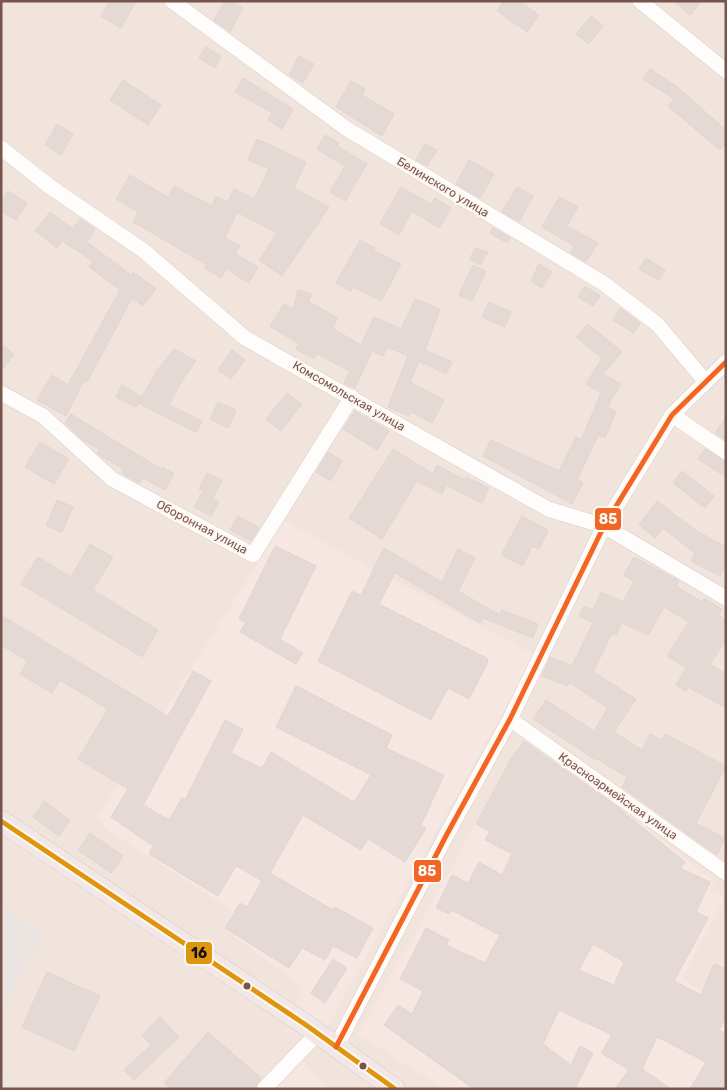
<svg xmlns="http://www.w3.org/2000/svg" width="727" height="1090" font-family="Rubik,sans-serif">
	<rect width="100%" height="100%" fill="#f8f3ee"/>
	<path fill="#f1e4dc" d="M1 1H726V1089H1Z"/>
	<path fill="#f7e7e3" d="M284 521 535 655 327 1027 296 1004 304 988 223 928 233 911 103 827 104 824 96 820Z
		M526 733 715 882 709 890 724 898 682 978 726 1007V1089H446L358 1035Z
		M301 1060 330 1089H270Z"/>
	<path fill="#ece4e0" d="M1 906 46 936 1 1011Z
		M1 1073 22 1089H1Z"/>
	<path fill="#e5d9d5" stroke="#e1d5d0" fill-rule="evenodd" d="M110 1H136L121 28 101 16Z
		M225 1H231L243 8 230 32 214 20Z
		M504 1H519L539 15 527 32 497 11Z
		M674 1H702L690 15Z
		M591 16 603 26 589 44 576 34Z
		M206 47 221 56 215 68 199 58Z
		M299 56 314 64 303 83 289 75Z
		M650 69 676 86 726 130V143L720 150 668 106 674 99 643 79Z
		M243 78 293 109 282 129 268 120 272 113 235 92Z
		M123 80 161 105 148 125 110 100Z
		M351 81 365 89 362 95 394 114 382 136 336 107Z
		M57 124 73 134 61 155 45 145Z
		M325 135 339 143 337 146 367 164 345 201 330 192 345 166 317 149Z
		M257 139 306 162 294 188 329 207 282 276 259 260 277 233 237 212 225 238 240 246 235 254 258 267 249 283 226 269 221 278 205 268 207 265 133 222 138 212 116 199 130 175 168 197 174 186 212 206 216 197 228 202 234 189 254 199 269 169 248 160Z
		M425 144 437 150 427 166 416 160Z
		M469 160 494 174 480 198 456 184Z
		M401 187 431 204 435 198 451 208 439 228 412 211 399 235 380 223Z
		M517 187 533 196 519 222 502 212Z
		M8 191 27 203 16 220 1 211V203Z
		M559 197 578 207 567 226 598 243 586 262 571 253 574 246 542 227Z
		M50 212 73 229 80 219 95 229 87 242 131 275 133 272 156 289 143 306 132 298 87 382 84 380 66 416 37 400 52 375 68 385 120 290 89 267 93 261 62 241 57 248 35 231Z
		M493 228 510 238 507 243 490 233Z
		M360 240 375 248 373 250 401 264 381 301 353 287 351 291 336 283Z
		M476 248 488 252 480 265 469 259Z
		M646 258 665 270 659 280 639 269Z
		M539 264 552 272 542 288 531 281Z
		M473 265 486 271 472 301 459 295Z
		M585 286 600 296 593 306 578 297Z
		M298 290 311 294 309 302 338 318 332 328 361 345 374 317 401 329 415 299 440 309 425 350 452 362 446 374 419 361 410 382 444 400 432 423 411 412 409 416 388 407 408 356 387 347 383 356 372 351 355 388 344 383 350 371 317 354 314 359 296 349 299 344 270 326 284 304 293 310Z
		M489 302 511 312 505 327 482 317Z
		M620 308 640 323 634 333 613 320Z
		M588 324 622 352 603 374 621 384 607 407 616 411 605 438 598 435 577 480 583 483 572 504 483 456 491 440 559 471 576 437 581 440 601 393 586 384 602 358 576 337Z
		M1 343 14 355 1 371Z
		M174 349 196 361 181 382 169 405 202 421 196 432 138 403 136 407 116 397 122 385 142 397 158 369Z
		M232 350 245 360 231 379 218 370Z
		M287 393 302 404 281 431 266 419Z
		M218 402 236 410 228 428 210 419Z
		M355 411 389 431 377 450 343 429Z
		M71 414 161 469 162 467 174 474 165 490 143 478 139 483 122 473 124 469 101 456 97 453 99 449 84 441 65 423Z
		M726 417V440L715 433Z
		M40 442 69 459 54 484 25 467Z
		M393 449 433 474 437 465 465 480 466 477 489 488 482 503 446 485 442 494 417 481 382 539 349 518Z
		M705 449 726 461V477L698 459Z
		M328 452 342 461 331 481 316 472Z
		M682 471 714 496 705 508 673 483Z
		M207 473 222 480 213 498 219 502 211 516 194 507 203 491 199 489Z
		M57 500 73 507 62 532 46 526Z
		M657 501 695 530 726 547V565L720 576 691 561 695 553 663 528 655 538 639 525Z
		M238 516 259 528 251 541 230 530Z
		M522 516 548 530 539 549 532 546 523 566 501 555Z
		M90 544 113 557 93 590 158 630 142 657 21 584 38 557 71 577Z
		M275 546 316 566 280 639 303 653 296 664 240 632 246 622 239 619Z
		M384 548 442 582 458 549 475 558 458 591 500 615 502 610 538 624 533 638 483 618 480 623 395 573 379 604 487 658 488 662 469 699 448 688 431 720 318 661 352 591 361 595Z
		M634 557 679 581 676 586 702 602 704 598 722 609 718 615 726 620V640L710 664 726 674V708L688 687 686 691 676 685 686 668 667 656 689 622 664 607 648 635 622 623 616 635 612 633 593 672 636 699 614 732 642 750 650 734 662 740 665 734 726 766 696 823 725 838 717 855 622 787 627 777 597 759 596 760 533 719 546 700 594 731 608 708 569 682 568 686 542 676 550 657 572 666 593 623 579 616 584 606 593 610 601 592 623 602 634 582 624 575Z
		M1 615 168 716 193 671 211 681 143 805 169 820 182 798 185 800 225 720 243 729 231 753 262 768 271 752 354 802 371 775 276 727 296 686 392 735 386 748 444 775 421 825 426 828 405 862 368 839 361 850 303 815 270 873 333 910 335 907 373 928 357 958 333 946 325 960 302 948 289 968 225 928 240 903 247 907 262 881 236 866 218 896 149 854 153 846 111 817 128 789 78 759 108 709 60 680 52 693 20 674 28 661 1 645Z
		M524 741 615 805 685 862 680 868 710 882 696 912 708 918 674 981 701 995 714 964 726 969V1017L719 1030 726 1034V1089H690L706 1062 657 1037 642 1069 671 1089H615L629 1070 601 1053 612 1035 559 1010 543 1044 571 1065 580 1046 593 1053 575 1089H474L384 1025 398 1005 412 1014 423 991 400 979 426 928 449 940 446 945 485 963 500 935 451 910 449 914 436 908 452 875 468 883 479 862 502 875 512 854 485 840 490 831 476 824 511 759ZM593 944 624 962 614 985 579 970Z
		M44 801 70 820 59 836 33 817Z
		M90 833 123 856 111 873 78 850Z
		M333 959 347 968 325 1003 311 993Z
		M47 972 100 996 74 1051 22 1027Z
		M160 1017 179 1037 134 1080 124 1070 151 1045 142 1035Z
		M208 1032 261 1078 255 1089H171L164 1083Z"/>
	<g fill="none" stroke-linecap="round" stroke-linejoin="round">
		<g stroke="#d8ceca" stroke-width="16">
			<path id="minor" d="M172 1 347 129 603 283 657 324 705 381
				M640 1 726 71
				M1 148 49 186 144 251 245 338 548 509 604 526 726 598
				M1 393 43 416 112 479 253 555 352 397
				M672 415 726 452
				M510 719 726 873
				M336 1047 447 834 510 719 604 526 672 415 726 362
				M264 1089 318 1033"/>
		</g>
		<g stroke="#dacfcb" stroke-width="22">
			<path id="highway" d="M1 821 306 1025 395 1089"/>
		</g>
		<use href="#minor" stroke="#fefdfc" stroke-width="15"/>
		<use href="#highway" stroke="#f1e7e6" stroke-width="21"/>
		<g stroke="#fff7f1" stroke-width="9">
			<path id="bus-1" d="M1 821 306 1025 395 1089"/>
		</g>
		<g stroke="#fff7f1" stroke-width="9">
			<path id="bus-2" d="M336 1047 447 834 510 719 604 526 672 415 726 362"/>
		</g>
		<use href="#bus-1" stroke="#de960f" stroke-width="5"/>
		<use href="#bus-2" stroke="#f26522" stroke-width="5"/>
	</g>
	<g fill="#78544d" stroke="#fff7f1" stroke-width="2">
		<circle cx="247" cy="986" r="4.5"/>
		<circle cx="363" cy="1066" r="4.5"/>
	</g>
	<g text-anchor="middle" stroke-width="4.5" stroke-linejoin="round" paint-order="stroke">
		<g font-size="12" fill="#78544d" stroke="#fff7f1">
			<text transform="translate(443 187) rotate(31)" y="4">Белинского улица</text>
			<text transform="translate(349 396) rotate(30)" y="4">Комсомольская улица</text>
			<text transform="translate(202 527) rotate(28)" y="4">Оборонная улица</text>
			<text transform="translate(618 796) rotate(35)" y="4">Красноармейская улица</text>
		</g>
	</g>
	<g stroke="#fff7f1" stroke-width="2">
		<rect x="594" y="507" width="28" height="24" rx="5" fill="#f26522"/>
		<rect x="413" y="859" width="29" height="24" rx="5" fill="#f26522"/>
		<rect x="185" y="941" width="28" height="24" rx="5" fill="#de960f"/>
	</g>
	<g font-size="14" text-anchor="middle" font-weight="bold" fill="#fff">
		<text x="608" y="524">85</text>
		<text x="427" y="876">85</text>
	</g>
	<g font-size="14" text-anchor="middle" font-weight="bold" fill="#111">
		<text x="199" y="958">16</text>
	</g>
	<rect width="727" height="1090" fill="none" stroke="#78544d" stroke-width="5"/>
</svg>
